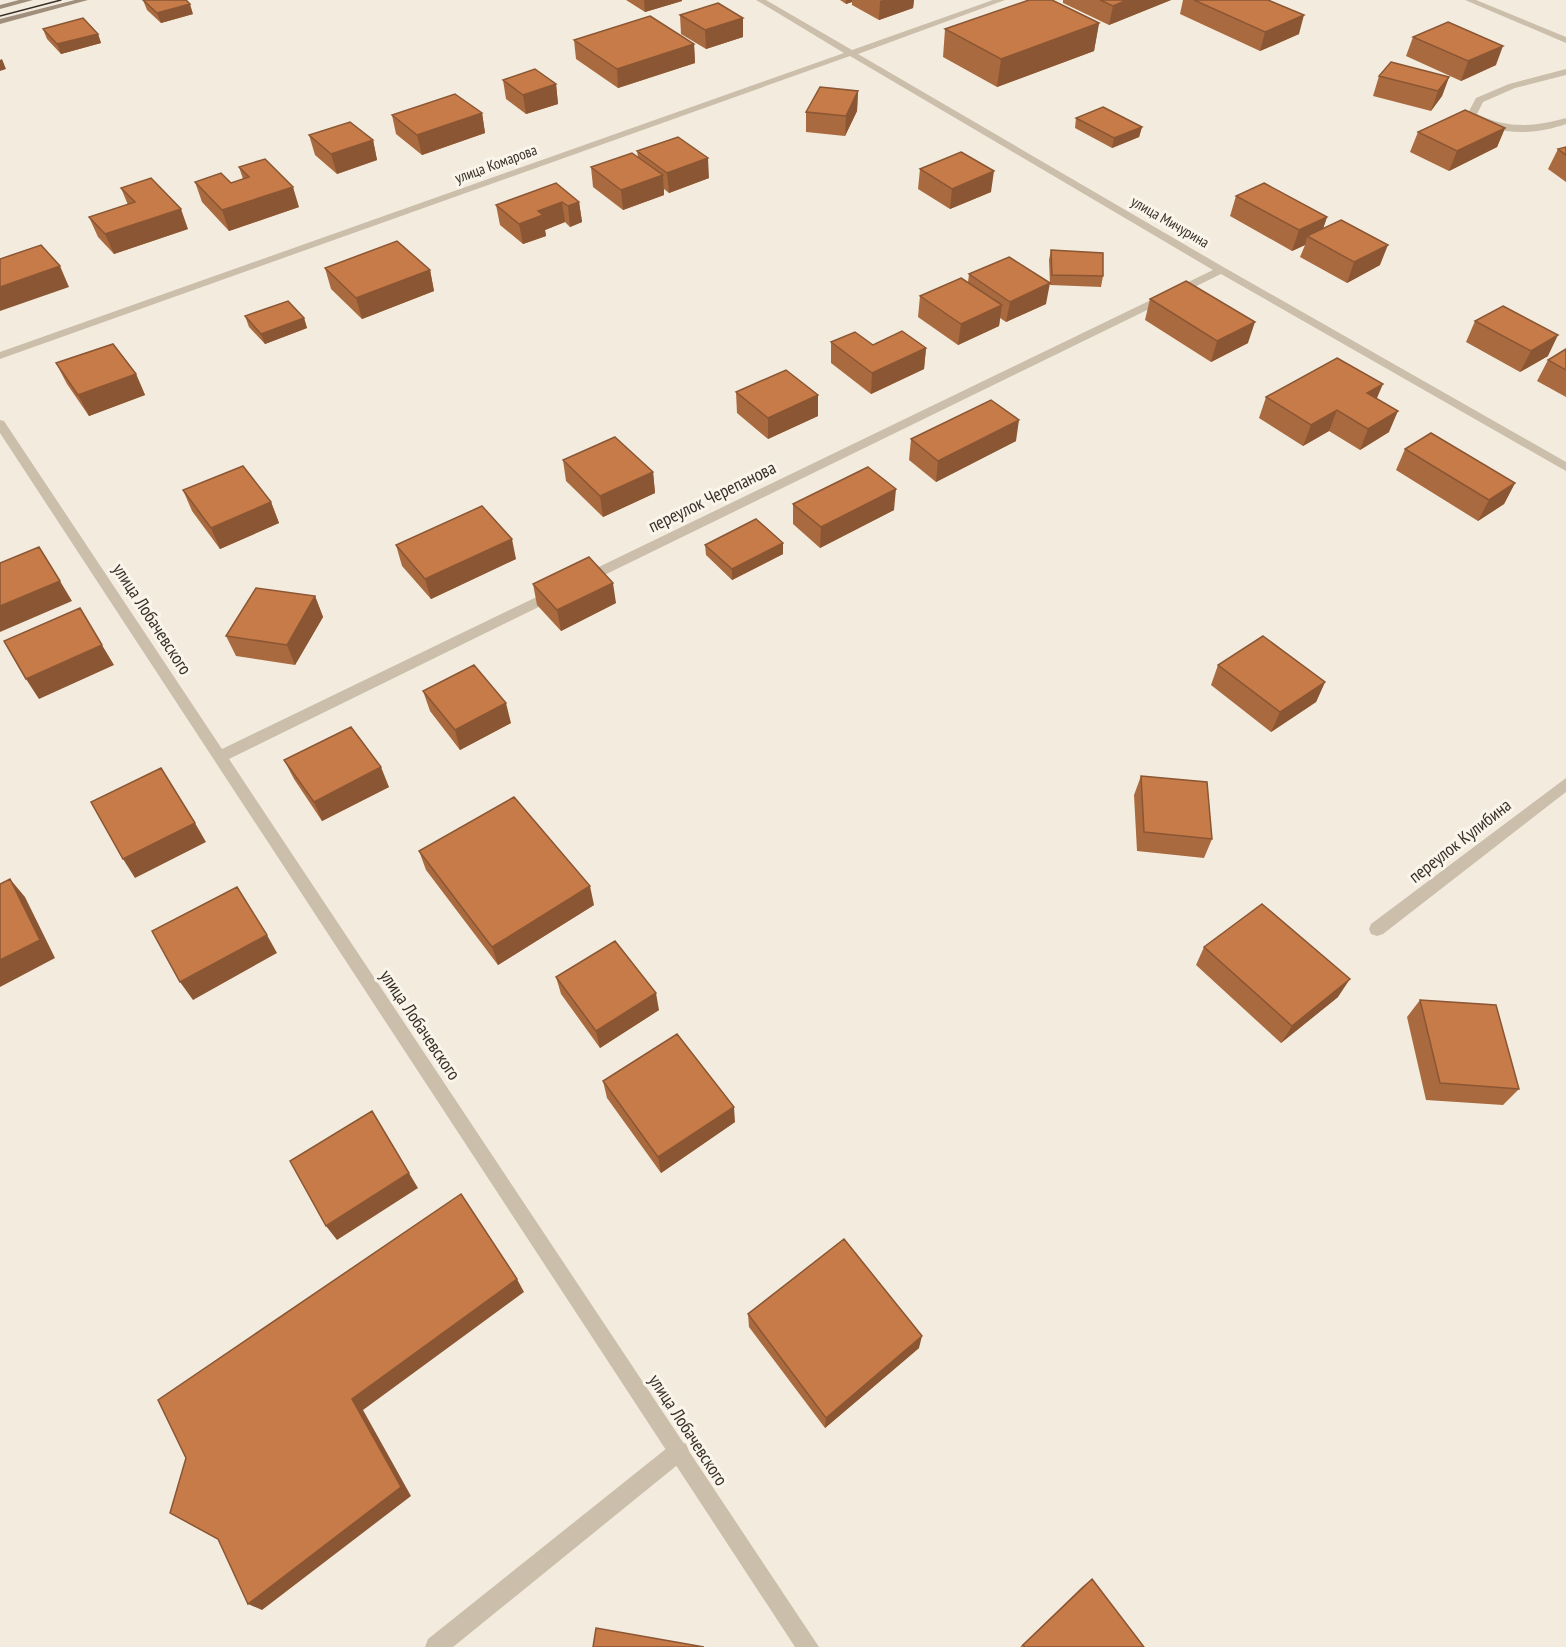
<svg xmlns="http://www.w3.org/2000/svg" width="1566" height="1647" font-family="'PT Sans Narrow',sans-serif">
	<rect width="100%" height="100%" fill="#f3ecde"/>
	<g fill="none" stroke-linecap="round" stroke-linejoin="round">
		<path fill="#cbbeaa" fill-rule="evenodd" d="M679 1441 686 1444 689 1451 686 1458 453 1647H425L428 1639 672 1444Z"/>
		<path fill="#cbbeaa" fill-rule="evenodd" d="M756 0H766L852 50 993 0H1005L858 54 1225 268 1566 462V471L1221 274 588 583H578L577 580 578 577 1213 270 850 56 0 359V352L844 53Z
			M1465 0H1476L1566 37V43Z
			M1566 69V75L1515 88 1483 102 1477 114C1508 129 1534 127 1566 118V124C1536 135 1493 137 1467 115L1476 98 1509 84Z
			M0 420 4 421 222 749 549 591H559L561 594 559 597 229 759 819 1647H795L0 433Z
			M1566 778V792L1383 934 1377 936 1371 934 1369 929 1371 924Z"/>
		<path fill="#9f8e7b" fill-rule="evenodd" d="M19 0H33L0 9V5Z
			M75 0H88L0 24V19Z"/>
		<path stroke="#383029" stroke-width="1.5" d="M0 16 61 0"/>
	</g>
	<path fill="#aa6a3f" d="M143 0 193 14 161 23 147 10Z
		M626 0H682V1L645 12Z
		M840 0H914L913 8 879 20 852 5V2L846 4Z
		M1063 0H1171L1109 25 1063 3Z
		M1183 0H1268L1299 34 1260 51 1180 14Z
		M680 15 743 18V37L706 49 681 34Z
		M1099 23 1094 51 997 87 943 57 945 29Z
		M43 29 98 34 101 43 61 54 47 39Z
		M1413 37 1496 65 1461 81 1406 56Z
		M574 40 694 44 695 63 618 88 576 59Z
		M1379 76 1449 77 1442 96 1431 111 1373 96Z
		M503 80 556 84 558 104 526 114 506 99Z
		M858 91 857 111 845 136 806 132V112Z
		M482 113 485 133 422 155 396 134 392 115Z
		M1076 118 1142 127 1139 137 1112 148 1075 128Z
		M1505 128 1497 147 1449 171 1410 152 1418 132Z
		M309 135 373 140 377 160 337 174 315 155Z
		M1566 147V182L1548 169 1558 149Z
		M637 151 709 178 669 193 664 189V195L623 210 593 187 591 167 638 157Z
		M239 167 299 207 229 231 202 202 195 182 231 183 243 179Z
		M920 169 991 192 950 209 918 189Z
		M121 188 188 229 114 254 98 237 89 217 128 205Z
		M1236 196 1327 217 1323 229 1380 265 1347 283 1300 257 1305 245 1292 251 1230 216Z
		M579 202 582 222 570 227 565 222 545 230 546 236 523 244 500 225 496 205Z
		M1051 250 1103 276 1101 287 1050 285 1049 260Z
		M325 268 430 270 434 291 362 319 331 289Z
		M969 274 1046 304 1006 322 1000 318 999 326 958 345 918 317 920 296 968 282Z
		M1150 299 1248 343 1211 362 1145 320Z
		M245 316 304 318 307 328 265 344 249 327Z
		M1475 321 1548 356 1520 372 1466 342Z
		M831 342 926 348 924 369 871 394 831 363Z
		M1566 349V397L1537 381 1548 360Z
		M56 363 136 374 145 395 89 416 67 384Z
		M736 392 818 395V416L768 439 737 413Z
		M1266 397 1377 399 1389 432 1360 450 1329 431 1303 446 1259 418Z
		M911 439 1016 441 936 482 909 460Z
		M1405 449 1515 483 1504 504 1478 521 1396 470Z
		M563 460 653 472 655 493 603 517 566 481Z
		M183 490 271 502 279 523 220 549 192 511Z
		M793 504 894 510 820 548 793 524Z
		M396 545 516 559 431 599 402 566Z
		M705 545 783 554 732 580 706 555Z
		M533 584 616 603 561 631 537 605Z
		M315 596 323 617 295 665 236 656 226 636Z
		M1218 665 1325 682 1316 702 1271 732 1211 685Z
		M423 691 511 723 460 750 430 711Z
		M284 760 389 787 322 821 294 779Z
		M1141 776 1212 839 1204 858 1137 851 1134 795Z
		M419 851 594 905 498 965 426 870Z
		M1204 947 1338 997 1281 1043 1196 965Z
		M556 977 659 1010 600 1048 561 994Z
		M1420 1000 1519 1089 1503 1105 1426 1100 1407 1017Z
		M603 1081 735 1122 661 1173 607 1098Z
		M748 1314 919 1348 825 1428 749 1327Z
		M1092 1579 1144 1647H1020L1083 1586Z"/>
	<path fill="#8b5633" d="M644 0H682V1L645 12Z
		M846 0H852V2L846 4Z
		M883 0H914L913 8 879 20 880 1Z
		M1127 0H1171L1109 25 1113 6Z
		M190 4 193 14 161 23 157 13Z
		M1304 15 1299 34 1260 51 1265 32Z
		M743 18V37L706 49 705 30Z
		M1099 23 1094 51 997 87 1001 59Z
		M98 34 101 43 61 54 57 44Z
		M694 44 695 63 618 88 617 69Z
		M1503 46 1496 65 1461 81 1468 61Z
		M2 59 6 69 0 71V60Z
		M1449 77 1442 96 1431 111 1438 91Z
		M556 84 558 104 526 114 523 95Z
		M858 91 857 111 845 136 846 116Z
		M482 113 485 133 422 155 417 135Z
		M1142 127 1139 137 1112 148 1114 138Z
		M1505 128 1497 147 1449 171 1457 151Z
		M373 140 377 160 337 174 331 154Z
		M708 158 709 178 669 193 667 173Z
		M994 171 991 192 950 209 952 189Z
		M663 175 664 195 623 210 621 190Z
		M293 187 299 207 229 231 222 210Z
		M562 202 565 222 545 230 546 236 523 244 519 224 538 211Z
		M579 202 582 222 570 227 568 206Z
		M181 209 188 229 114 254 105 234Z
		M1327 217 1320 237 1307 236 1305 245 1292 251 1299 230Z
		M1388 245 1380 265 1347 283 1354 262Z
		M60 266 69 287 0 311V287Z
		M430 270 434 291 362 319 356 298Z
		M1050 283 1046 304 1006 322 1010 302Z
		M1002 305 999 326 958 345 961 324Z
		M304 318 307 328 265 344 261 334Z
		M1255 322 1248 343 1211 362 1217 341Z
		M1558 335 1548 356 1520 372 1531 351Z
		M926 348 924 369 871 394 872 373Z
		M136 374 145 395 89 416 78 395Z
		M1383 384 1374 405 1367 393Z
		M818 395V416L768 439V418Z
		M1337 410 1329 431 1303 446 1311 425Z
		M1398 411 1389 432 1360 450 1368 429Z
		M1019 420 1016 441 936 482 938 461Z
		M653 472 655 493 603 517 600 496Z
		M1515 483 1504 504 1478 521 1489 500Z
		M896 489 894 510 820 548 821 527Z
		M271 502 279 523 220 549 211 528Z
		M512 539 516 559 431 599 425 579Z
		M783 543V554L732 580V569Z
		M60 581 72 601 0 632V606Z
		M613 583 616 603 561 631 557 610Z
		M315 596 323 617 295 665 287 645Z
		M102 645 114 665 39 699 26 679Z
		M1325 682 1316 702 1271 732 1280 712Z
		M506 703 511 723 460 750 455 730Z
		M381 767 389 787 322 821 314 802Z
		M195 823 206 842 135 878 123 859Z
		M10 879 25 897 55 958 0 987V960Z
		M590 886 594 905 498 965 492 947Z
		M267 935 277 953 193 1000 180 982Z
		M1350 979 1338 997 1281 1043 1292 1026Z
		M656 993 659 1010 600 1048 596 1031Z
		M734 1107 735 1122 661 1173 658 1157Z
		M409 1173 418 1188 337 1240 326 1226Z
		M517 1279 524 1292 363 1410 411 1496 262 1610 248 1604 352 1399Z
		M922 1336 919 1348 825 1428 826 1418Z"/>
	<path fill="#c67b49" stroke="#8b5633" stroke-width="1.5" d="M143 0H186L190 4 157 13Z
		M1029 0H1052L1099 23 1001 59 945 29Z
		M1100 0H1127L1113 6Z
		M1194 0H1268L1304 15 1265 32Z
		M718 3 743 18 705 30 680 15Z
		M650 16 694 44 617 69 574 40Z
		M83 18 98 34 57 44 43 29Z
		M1448 22 1503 46 1468 61 1413 37Z
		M1391 62 1449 77 1438 91 1379 76Z
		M535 69 556 84 523 95 503 80Z
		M820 87 858 91 846 116 806 112Z
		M455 94 482 113 417 135 392 115Z
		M1103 107 1142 127 1114 138 1076 118Z
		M1465 110 1505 128 1457 151 1418 132Z
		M350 122 373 140 331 154 309 135Z
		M678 137 708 158 667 173 637 151Z
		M1566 147V155L1558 149Z
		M961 152 994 171 952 189 920 169Z
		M632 153 663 175 621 190 591 167Z
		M265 159 293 187 222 210 195 182 221 173 231 183 249 177 239 167Z
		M151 178 181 209 105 234 89 217 135 202 121 188Z
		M556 183 579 202 568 206 562 202 538 211 543 215 519 224 496 205Z
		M1264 183 1327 217 1299 230 1236 196Z
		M1341 220 1388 245 1354 262 1307 236Z
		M397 241 430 270 356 298 325 268Z
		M41 245 60 266 0 287V259Z
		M1051 250 1103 253V276L1052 275Z
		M1009 257 1050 283 1010 302 969 274Z
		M961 278 1002 305 961 324 920 296Z
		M1186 281 1255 322 1217 341 1150 299Z
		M288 301 304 318 261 334 245 316Z
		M1503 306 1558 335 1531 351 1475 321Z
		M902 331 926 348 872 373 831 342 855 332 873 345Z
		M113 344 136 374 78 395 56 363Z
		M1566 349V370L1548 360Z
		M1337 358 1383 384 1367 393 1398 411 1368 429 1337 410 1311 425 1266 397Z
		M786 370 818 395 768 418 736 392Z
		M991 400 1019 420 938 461 911 439Z
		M1431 433 1515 483 1489 500 1405 449Z
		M615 437 653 472 600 496 563 460Z
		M243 466 271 502 211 528 183 490Z
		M868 467 896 489 821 527 793 504Z
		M482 506 512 539 425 579 396 545Z
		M756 519 783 543 732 569 705 545Z
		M39 547 60 581 0 606V563Z
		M589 557 613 583 557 610 533 584Z
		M256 588 315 596 287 645 226 636Z
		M80 608 102 645 26 679 4 641Z
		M1263 636 1325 682 1280 712 1218 665Z
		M474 665 506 703 455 730 423 691Z
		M351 727 381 767 314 802 284 760Z
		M161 768 195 823 123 859 91 802Z
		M1141 776 1207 782 1212 839 1144 832Z
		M514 797 590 886 492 947 419 851Z
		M10 879 40 940 0 960V884Z
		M237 887 267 935 180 982 152 931Z
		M1262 904 1350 979 1292 1026 1204 947Z
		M615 941 656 993 596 1031 556 977Z
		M1420 1000 1496 1005 1519 1089 1440 1083Z
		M677 1034 734 1107 658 1157 603 1081Z
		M372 1111 409 1173 326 1226 290 1161Z
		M461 1194 517 1279 352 1399 401 1487 248 1604 218 1539 170 1513 186 1458 158 1400Z
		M844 1239 922 1336 826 1418 748 1314Z
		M1092 1579 1144 1647H1025L1023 1645Z
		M596 1628 704 1647H593Z"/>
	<g text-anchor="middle" stroke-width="6" stroke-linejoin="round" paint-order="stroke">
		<g font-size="15" fill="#383029" stroke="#faf5eb">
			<text transform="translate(496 164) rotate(-20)" y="5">улица Комарова</text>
			<text transform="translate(1170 222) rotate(30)" y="5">улица Мичурина</text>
		</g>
		<g font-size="18" fill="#383029" stroke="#faf5eb">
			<text transform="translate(712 497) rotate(-26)" y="6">переулок Черепанова</text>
			<text transform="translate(152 619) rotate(57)" y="6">улица Лобачевского</text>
			<text transform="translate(1460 841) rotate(-38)" y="6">переулок Кулибина</text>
			<text transform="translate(420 1025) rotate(56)" y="6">улица Лобачевского</text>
			<text transform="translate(688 1430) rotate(57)" y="6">улица Лобачевского</text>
		</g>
	</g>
</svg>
